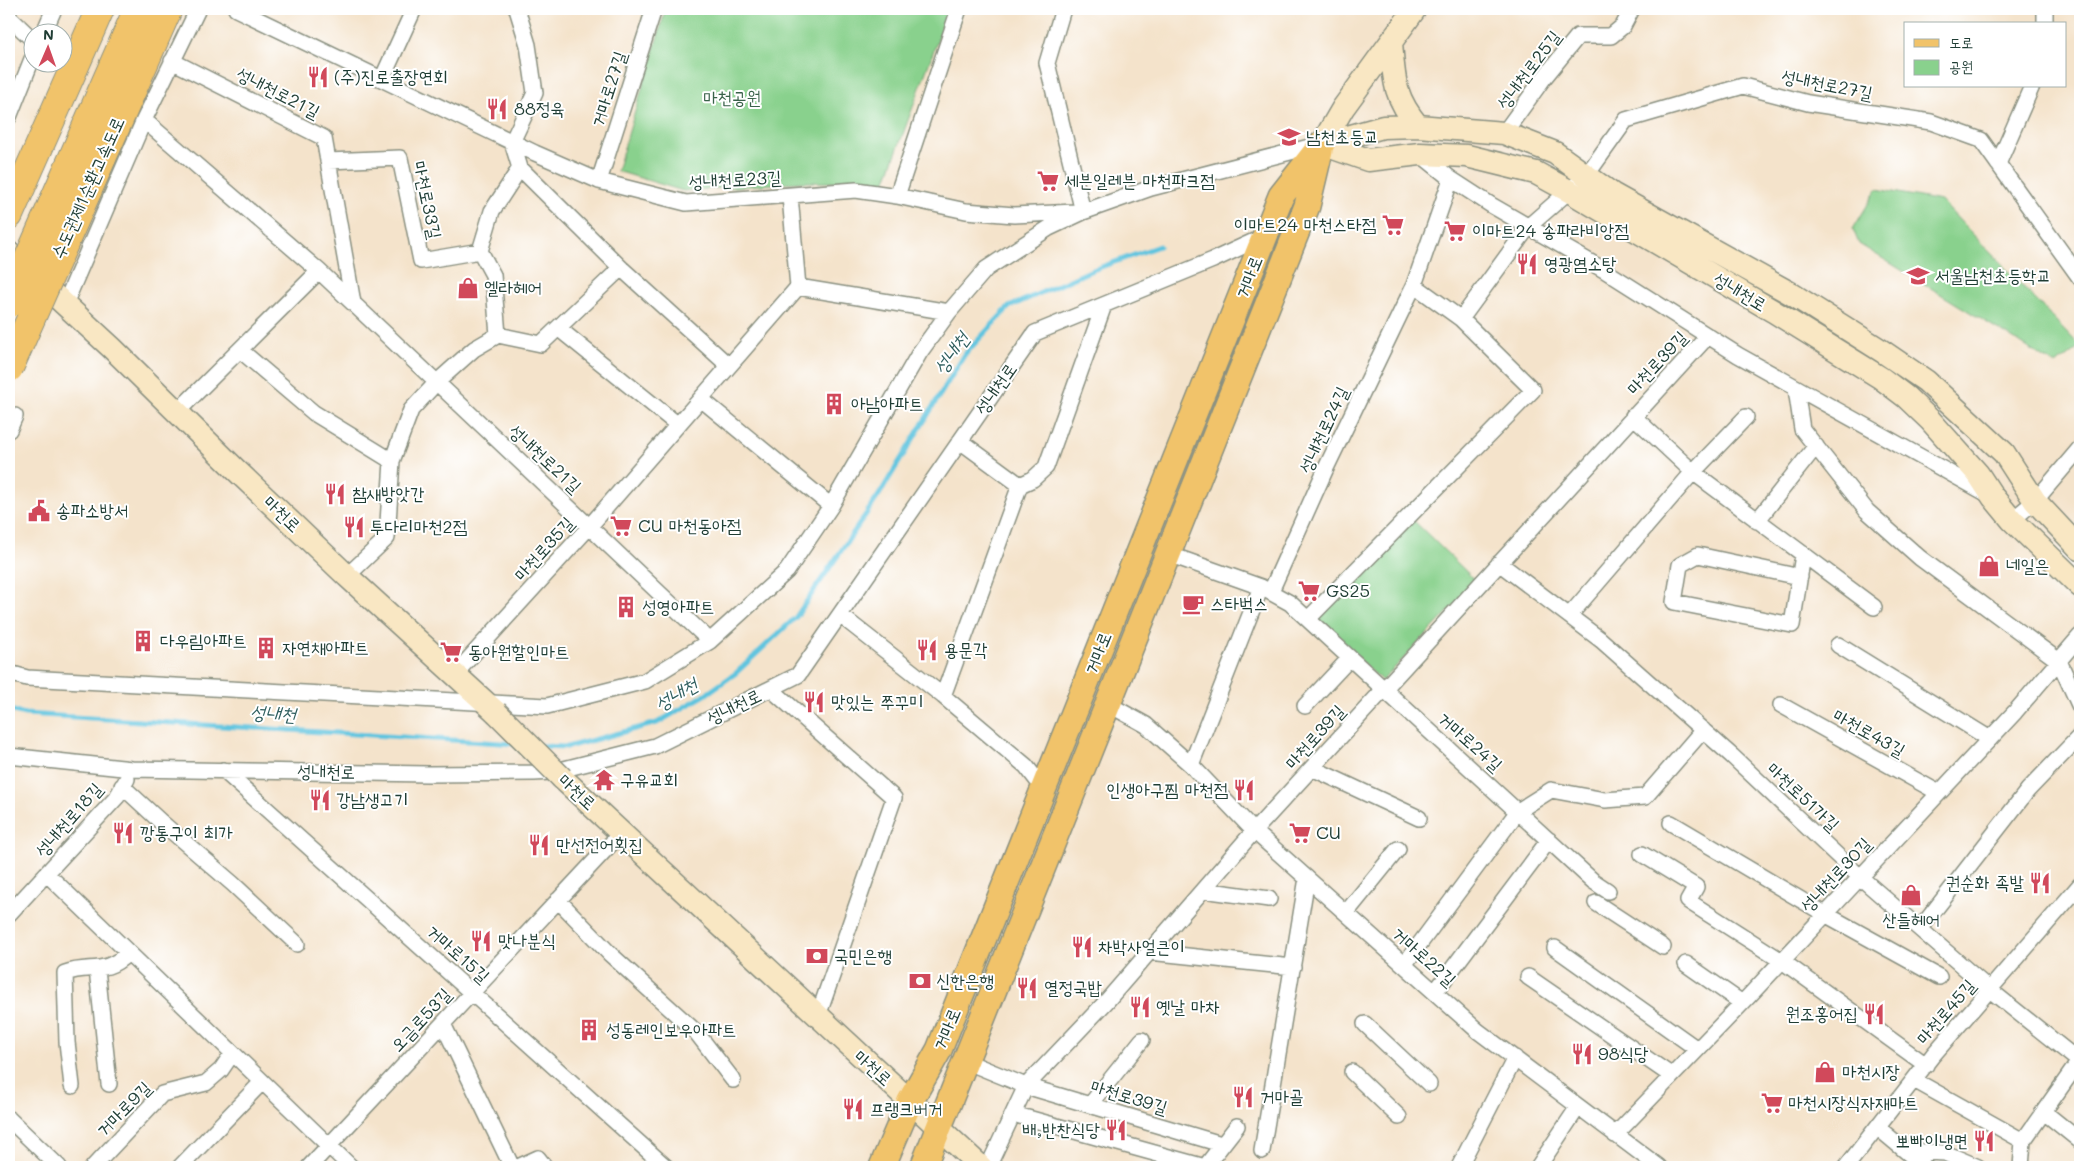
<svg xmlns="http://www.w3.org/2000/svg" width="2089" height="1176" font-family="Mali,'Poor Story',sans-serif">
	<rect width="100%" height="100%" fill="#fff"/>
	<filter id="ink" filterUnits="userSpaceOnUse"><feTurbulence type="fractalNoise" baseFrequency=".02" numOctaves="2"/><feDisplacementMap in="SourceGraphic" scale="10" xChannelSelector="R" yChannelSelector="G"/><feConvolveMatrix kernelMatrix="1 2 1 2 8 2 1 2 1" color-interpolation-filters="sRGB"/></filter>
	<filter id="wash" filterUnits="userSpaceOnUse"><feTurbulence type="fractalNoise" baseFrequency=".0096" numOctaves="4" result="noise"/><feDisplacementMap in="SourceGraphic" scale="20" xChannelSelector="R" yChannelSelector="G"/><feGaussianBlur stdDeviation="1.12" result="paint"/><feColorMatrix in="noise" values="0 0 0 0 0 0 0 0 0 0 0 0 0 0 0 0 0 1.4 0 .05"/><feComposite in="paint" operator="in"/></filter>
	<g filter="url(#wash)">
		<rect width="100%" height="100%" fill="#f4e3cb"/>
		<path fill="#89d18d" stroke="#548760" d="M666 9H949L885 183 801 182 683 191 617 171Z
			M1877 189 1941 201 2080 346 2056 365 1859 244 1853 229Z
			M1412 519 1477 582 1382 681 1317 618Z"/>
		<g fill="none" stroke-linecap="round" stroke-linejoin="round">
			<path stroke="#61c5df" stroke-width="5" d="M9 710 25 714 517 744
				M540 746 567 747 657 723 705 695 736 673 796 617 879 495 965 354 1009 307 1090 271 1159 246"/>
		</g>
	</g>
	<g filter="url(#ink)">
		<g fill="none" stroke-linecap="round" stroke-linejoin="round">
			<g stroke="#8a9080" stroke-width="18">
				<path id="street" d="M236 9 535 153 599 181 686 203 856 190 897 196 966 211 1014 215 1075 212
					M517 9 528 45 535 93 512 142 520 168 621 268 729 366
					M1063 9 1047 63 1083 212
					M2045 9V24
					M9 17 32 39
					M44 32 54 9
					M172 61 324 138 353 303
					M382 79 414 9
					M9 117 32 59
					M144 120 319 271 710 641
					M1504 133 1543 79 1578 36H1611L1623 26 1632 9
					M1420 154 1451 179 1491 205 1604 270 1738 355 1991 496
					M328 161 400 158 421 261 480 251
					M1998 164 2032 86
					M599 181 654 9
					M897 196 959 9
					M798 287 949 312
					M65 304 144 120 198 9
					M1461 319 1529 226 1586 176 1626 120 1743 86 1808 103 1931 122 1981 140 2080 278
					M558 328 678 425
					M498 335 493 275 480 251 492 211 520 168
					M240 350 314 413 392 461
					M1796 389 1802 429 1867 511 1920 558 2059 661 2080 707
					M701 399 831 506
					M177 412 319 271
					M1633 416 1693 472 1874 607
					M9 430 15 416
					M960 441 1020 485
					M2012 520 2035 501 2080 448
					M1757 521 1816 446
					M1168 554 1261 587 1290 603 1593 881 1608 891
					M1499 563 1601 640 1732 756 1860 877 1990 990 2080 1062
					M347 576 387 538 392 461 411 410 437 382 474 349 498 335 541 344 621 268
					M1800 577 1698 555 1680 565 1674 602 1792 625 1803 555
					M1271 591 1327 466 1414 285 1451 179
					M840 615 943 696 1026 766 1043 788
					M1569 616 1693 472 1746 417
					M1308 619 1533 390 1461 319 1414 285
					M1838 645 1990 739
					M9 673 27 678 547 706 645 681 710 641 787 571 831 506 920 352 949 312 986 269 1049 228 1083 212 1151 188 1321 144
					M455 674 589 527 798 287 790 196
					M771 689 894 798 818 1016
					M943 696 1020 485 1033 479 1046 467 1104 305
					M1108 704 1146 725 1191 765 1254 831 1478 1031 1659 1167
					M1781 705 1939 793
					M1305 706 1350 658
					M9 756 132 769 428 774 534 773 552 772 655 746 798 675 1035 333 1213 260 1265 236
					M1191 765 1261 587
					M1312 768 1419 818
					M223 770 666 1167
					M122 786 161 822 233 884 297 944
					M1671 823 1825 914 1939 977
					M1642 854 1696 887 1688 901 1782 961 1926 1065
					M47 874 351 1167
					M1203 890 1269 899
					M558 900 610 954 696 1032 733 1080
					M1596 903 1663 947
					M1346 913 1398 849
					M9 914 117 797 127 779
					M1920 929 2028 790 2080 736
					M1555 948 1697 1049
					M1149 952 1293 967
					M1686 964 1742 1003
					M1404 965 1518 811 1551 790 1605 800 1645 797 1703 730
					M97 969 109 1084
					M1528 977 1672 1076
					M1435 992 1549 840
					M443 1024 512 1167
					M1365 1024 1429 1084
					M965 1061 1026 1086 1221 1144
					M1352 1072 1399 1117
					M1914 1080 2023 1141
					M72 1086 67 1042 65 973C91 964 104 976 128 953
					M1090 1105 1142 1040
					M2044 1112 2080 1141
					M1013 1114 1205 1167
					M9 1119 59 1167
					M1877 1127 1925 1167
					M1615 1135 1749 996 2015 712 2080 636
					M1262 1151 1307 878
					M1906 1151 1945 1153 1978 1167
					M93 1167 162 1094 206 1083 221 1070 232 1054
					M180 1167 262 1082
					M309 1167 621 833
					M518 1167 538 1158 545 1167
					M988 1167 1026 1086 1105 1003 1254 831 1708 336
					M1205 1167 1237 1126
					M1459 1167 1515 1058
					M1538 1167 1578 1107
					M1846 1167 1933 1055 2080 885
					M2021 1167 2023 1141 2080 1060"/>
			</g>
			<g stroke="#8a9080" stroke-width="25">
				<path id="secondary" d="M1391 42C1394 78 1393 96 1418 126
					M1322 144 1368 160 1420 154 1467 156 1536 173 1569 191 1773 311 1881 378 1906 397 1930 420 1978 474 1993 497 2012 520 2080 586
					M1322 144 1383 127 1418 126 1504 133 1555 153 1612 194 1790 293 1882 351 1926 381 2004 453 2035 501 2080 549
					M1322 144 1343 108 1415 9
					M9 253 112 348 235 469 347 576 496 712
					M562 778 981 1167"/>
			</g>
			<g stroke="#8a9080" stroke-width="28">
				<path id="primary" d="M882 1167 910 1101 939 1050 1281 196 1322 144
					M923 1167 1307 206 1320 151"/>
			</g>
			<g stroke="#8a9080" stroke-width="30">
				<path id="highway" d="M9 215 100 9"/>
			</g>
			<use href="#street" stroke="#fff" stroke-width="15"/>
			<use href="#secondary" stroke="#f9e7c3" stroke-width="22"/>
			<use href="#primary" stroke="#f1c36a" stroke-width="25"/>
			<use href="#highway" stroke="#f1c36a" stroke-width="28"/>
			<g stroke="#8a9080" stroke-width="25" stroke-linecap="butt">
				<path id="secondary-bridge" d="M496 712 562 778"/>
			</g>
			<g stroke="#8a9080" stroke-width="30" stroke-linecap="butt">
				<path id="highway-bridge" d="M9 303 138 9
					M9 368 168 9"/>
			</g>
			<use href="#secondary-bridge" stroke="#f9e7c3" stroke-width="22"/>
			<use href="#highway-bridge" stroke="#f1c36a" stroke-width="28"/>
		</g>
	</g>
	<defs>
		<g id="restaurant-bare" transform="scale(1.725)"><path d="M-5-6h1v4h1v-4h1v4h1v-4h1v5L-1.5 .5V6h-2V.5L-5-1ZM5-6V6H3V1.5H1.5Q1.5-4 5-6Z" fill="#d1495b" stroke="#fff" stroke-width="2.5" paint-order="stroke"/></g>
		<g id="school-bare" transform="scale(1.725)"><path d="M0-5L7-2L0 1L-7-2ZM-4 1L0 2.5L4 1V4Q0 6-4 4Z" fill="#d1495b" stroke="#fff" stroke-width="2.5" paint-order="stroke"/></g>
		<g id="supermarket-bare" transform="scale(1.725)"><path d="M-6-5.5h2.5l.6 2H6L4.5 2H-2.5L-4.4-4H-6ZM-1.5 3.2a1.3 1.3 0 1 0 .1 0ZM3 3.2a1.3 1.3 0 1 0 .1 0Z" fill="#d1495b" stroke="#fff" stroke-width="2.5" paint-order="stroke"/></g>
		<g id="shop-bare" transform="scale(1.725)"><path d="M-5-2.5h2.3a2.7 3.5 0 0 1 5.4 0H5L5.5 6h-11ZM-1.5-2.5h3a1.5 2.3 0 0 0-3 0Z" fill="#d1495b" stroke="#fff" stroke-width="2.5" paint-order="stroke"/></g>
		<g id="building-bare" transform="scale(1.725)"><path d="M-4-6H4V6H1V3H-1V6H-4ZM-2.5-4.3h1.7v1.8h-1.7ZM.8-4.3h1.7v1.8H.8ZM-2.5-1h1.7V.8h-1.7ZM.8-1h1.7V.8H.8Z" fill="#d1495b" stroke="#fff" stroke-width="2.5" paint-order="stroke"/></g>
		<g id="civic-bare" transform="scale(1.725)"><path d="M-.6-6.5H3V-4.5H.6V-3L4-1V1h2V6H-6V1h2V-1L-.6-3ZM-1.2 2.5V6h2.4V2.5Z" fill="#d1495b" stroke="#fff" stroke-width="2.5" paint-order="stroke"/></g>
		<g id="cafe-bare" transform="scale(1.725)"><path d="M-5.5-4.5H6V0H3Q3 3.5 0 3.5H-2.5Q-5.5 3.5-5.5 0ZM3-3.2v2h1.7v-2ZM-6 4.5H4V6H-6Z" fill="#d1495b" stroke="#fff" stroke-width="2.5" paint-order="stroke"/></g>
		<g id="temple-bare" transform="scale(1.725)"><path d="M0-6L5-2H3V0L6.5 2.5H4V6H1.5V3h-3V6H-4V2.5H-6.5L-3 0V-2H-5Z" fill="#d1495b" stroke="#fff" stroke-width="2.5" paint-order="stroke"/></g>
		<g id="bank-bare" transform="scale(1.725)"><path d="M-6-4H6V4H-6ZM0-2.3a2.3 2.3 0 1 0 0 4.6a2.3 2.3 0 1 0 0-4.6Z" fill="#d1495b" stroke="#fff" stroke-width="2.5" paint-order="stroke"/></g>
	</defs>
	<g fill-rule="evenodd">
		<use href="#restaurant-bare" x="318" y="77"/>
		<use href="#restaurant-bare" x="497" y="109"/>
		<use href="#school-bare" x="1289" y="137"/>
		<use href="#supermarket-bare" x="1048" y="181"/>
		<use href="#supermarket-bare" x="1393" y="225"/>
		<use href="#supermarket-bare" x="1455" y="231"/>
		<use href="#restaurant-bare" x="1527" y="264"/>
		<use href="#school-bare" x="1918" y="276"/>
		<use href="#shop-bare" x="468" y="288"/>
		<use href="#building-bare" x="834" y="404"/>
		<use href="#restaurant-bare" x="335" y="494"/>
		<use href="#civic-bare" x="39" y="511"/>
		<use href="#supermarket-bare" x="621" y="526"/>
		<use href="#restaurant-bare" x="354" y="527"/>
		<use href="#shop-bare" x="1989" y="566"/>
		<use href="#supermarket-bare" x="1309" y="591"/>
		<use href="#cafe-bare" x="1193" y="604"/>
		<use href="#building-bare" x="626" y="607"/>
		<use href="#building-bare" x="143" y="641"/>
		<use href="#building-bare" x="266" y="648"/>
		<use href="#restaurant-bare" x="927" y="650"/>
		<use href="#supermarket-bare" x="451" y="652"/>
		<use href="#restaurant-bare" x="814" y="702"/>
		<use href="#temple-bare" x="604" y="780"/>
		<use href="#restaurant-bare" x="1244" y="790"/>
		<use href="#restaurant-bare" x="320" y="800"/>
		<use href="#restaurant-bare" x="123" y="833"/>
		<use href="#supermarket-bare" x="1300" y="833"/>
		<use href="#restaurant-bare" x="539" y="845"/>
		<use href="#restaurant-bare" x="2040" y="883"/>
		<use href="#shop-bare" x="1911" y="895"/>
		<use href="#restaurant-bare" x="481" y="941"/>
		<use href="#restaurant-bare" x="1082" y="947"/>
		<use href="#bank-bare" x="817" y="956"/>
		<use href="#bank-bare" x="920" y="981"/>
		<use href="#restaurant-bare" x="1027" y="988"/>
		<use href="#restaurant-bare" x="1140" y="1007"/>
		<use href="#restaurant-bare" x="1874" y="1014"/>
		<use href="#building-bare" x="589" y="1030"/>
		<use href="#restaurant-bare" x="1582" y="1054"/>
		<use href="#shop-bare" x="1825" y="1072"/>
		<use href="#restaurant-bare" x="1243" y="1097"/>
		<use href="#supermarket-bare" x="1772" y="1103"/>
		<use href="#restaurant-bare" x="853" y="1109"/>
		<use href="#restaurant-bare" x="1116" y="1130"/>
		<use href="#restaurant-bare" x="1984" y="1141"/>
	</g>
	<g text-anchor="middle" stroke-width="4" stroke-linejoin="round" paint-order="stroke">
		<g font-size="18" fill="#1f3d34" stroke="#fff">
			<text transform="translate(1529 70) rotate(-53)" y="6">성내천로25길</text>
			<text transform="translate(1827 85) rotate(11)" y="6">성내천로27길</text>
			<text transform="translate(609 89) rotate(-72)" y="6">거마로27길</text>
			<text transform="translate(278 93) rotate(27)" y="6">성내천로21길</text>
			<text transform="translate(735 180) rotate(-3)" y="6">성내천로23길</text>
			<text transform="translate(88 188) rotate(-66)" y="6">수도권제1순환고속도로</text>
			<text transform="translate(427 200) rotate(78)" y="6">마천로33길</text>
			<text transform="translate(1249 277) rotate(-68)" y="6">거마로</text>
			<text transform="translate(1740 292) rotate(31)" y="6">성내천로</text>
			<text transform="translate(1657 363) rotate(-47)" y="6">마천로39길</text>
			<text transform="translate(996 389) rotate(-55)" y="6">성내천로</text>
			<text transform="translate(1324 430) rotate(-65)" y="6">성내천로24길</text>
			<text transform="translate(545 459) rotate(43)" y="6">성내천로21길</text>
			<text transform="translate(282 514) rotate(44)" y="6">마천로</text>
			<text transform="translate(544 549) rotate(-48)" y="6">마천로35길</text>
			<text transform="translate(1098 653) rotate(-68)" y="6">거마로</text>
			<text transform="translate(734 707) rotate(-26)" y="6">성내천로</text>
			<text transform="translate(1869 733) rotate(29)" y="6">마천로43길</text>
			<text transform="translate(1315 737) rotate(-48)" y="6">마천로39길</text>
			<text transform="translate(1470 742) rotate(42)" y="6">거마로24길</text>
			<text transform="translate(326 772) rotate(1)" y="6">성내천로</text>
			<text transform="translate(577 792) rotate(43)" y="6">마천로</text>
			<text transform="translate(1803 797) rotate(43)" y="6">마천로51가길</text>
			<text transform="translate(69 820) rotate(-49)" y="6">성내천로18길</text>
			<text transform="translate(1836 875) rotate(-47)" y="6">성내천로30길</text>
			<text transform="translate(458 954) rotate(42)" y="6">거마로15길</text>
			<text transform="translate(1424 957) rotate(42)" y="6">거마로22길</text>
			<text transform="translate(1946 1012) rotate(-49)" y="6">마천로45길</text>
			<text transform="translate(421 1020) rotate(-47)" y="6">오금로53길</text>
			<text transform="translate(947 1029) rotate(-67)" y="6">거마로</text>
			<text transform="translate(873 1068) rotate(42)" y="6">마천로</text>
			<text transform="translate(1129 1097) rotate(17)" y="6">마천로39길</text>
			<text transform="translate(124 1109) rotate(-45)" y="6">거마로9길</text>
		</g>
		<g font-size="18" fill="#1f3d34" stroke="#fff" text-anchor="start">
			<text x="334" y="83">(주)진로출장연회</text>
			<text x="514" y="115">88정육</text>
			<text x="1306" y="143">남천초등교</text>
			<text x="1064" y="187">세븐일레븐 마천파크점</text>
			<text x="1376" y="231" text-anchor="end">이마트24 마천스타점</text>
			<text x="1472" y="237">이마트24 송파라비앙점</text>
			<text x="1544" y="270">영광염소탕</text>
			<text x="1935" y="282">서울남천초등학교</text>
			<text x="484" y="294">엘라헤어</text>
			<text x="851" y="410">아남아파트</text>
			<text x="352" y="500">참새방앗간</text>
			<text x="56" y="517">송파소방서</text>
			<text x="638" y="532">CU 마천동아점</text>
			<text x="370" y="533">투다리마천2점</text>
			<text x="2006" y="572">네일은</text>
			<text x="1326" y="597">GS25</text>
			<text x="1210" y="610">스타벅스</text>
			<text x="642" y="613">성영아파트</text>
			<text x="160" y="647">다우림아파트</text>
			<text x="282" y="654">자연채아파트</text>
			<text x="944" y="656">용문각</text>
			<text x="468" y="658">동아원할인마트</text>
			<text x="831" y="708">맛있는 쭈꾸미</text>
			<text x="620" y="786">구유교회</text>
			<text x="1228" y="796" text-anchor="end">인생아구찜 마천점</text>
			<text x="336" y="806">강남생고기</text>
			<text x="140" y="839">깡통구이 최가</text>
			<text x="1316" y="839">CU</text>
			<text x="556" y="851">만선전어횟집</text>
			<text x="2024" y="889" text-anchor="end">권순화 족발</text>
			<text x="1911" y="926" text-anchor="middle">산들헤어</text>
			<text x="498" y="947">맛나분식</text>
			<text x="1098" y="953">차박사얼큰이</text>
			<text x="834" y="962">국민은행</text>
			<text x="936" y="987">신한은행</text>
			<text x="1044" y="994">열정국밥</text>
			<text x="1156" y="1013">옛날 마차</text>
			<text x="1858" y="1020" text-anchor="end">원조홍어집</text>
			<text x="606" y="1036">성동레인보우아파트</text>
			<text x="1598" y="1060">98식당</text>
			<text x="1842" y="1078">마천시장</text>
			<text x="1260" y="1103">거마골</text>
			<text x="1788" y="1109">마천시장식자재마트</text>
			<text x="870" y="1115">프랭크버거</text>
			<text x="1100" y="1136" text-anchor="end">배,반찬식당</text>
			<text x="1968" y="1147" text-anchor="end">뽀빠이냉면</text>
		</g>
		<g font-size="18" fill="#3a624a" stroke="#fff">
			<text x="732" y="104">마천공원</text>
		</g>
		<g font-size="19" font-style="italic" fill="#305f5f" stroke="#fff">
			<text transform="translate(951 353) rotate(-54)" y="7">성내천</text>
			<text transform="translate(676 694) rotate(-30)" y="7">성내천</text>
			<text transform="translate(273 713) rotate(4)" y="7">성내천</text>
		</g>
	</g>
	<rect width="2089" height="1176" fill="none" stroke="#fff" stroke-width="30"/>
	<rect x="1904" y="22" width="162" height="65" fill="#ffffff" stroke="#a5b1ae"/>
	<rect x="1914" y="39" width="25" height="8" fill="#f1c36a" stroke="#a5b1ae"/>
	<text x="1949" y="48" font-size="15" fill="#1f3d34">도로</text>
	<rect x="1914" y="60" width="25" height="15" fill="#89d18d" stroke="#a5b1ae"/>
	<text x="1949" y="72" font-size="15" fill="#1f3d34">공원</text>
	<g transform="translate(48 48) rotate(2)"><circle r="24" fill="#ffffff" stroke="#a5b1ae"/>
	<path d="M0-4L9 19L0 12L-9 19Z" fill="#d1495b"/>
	<text y="-8" font-size="14" font-weight="bold" text-anchor="middle" fill="#1f3d34">N</text>
	</g>
</svg>
